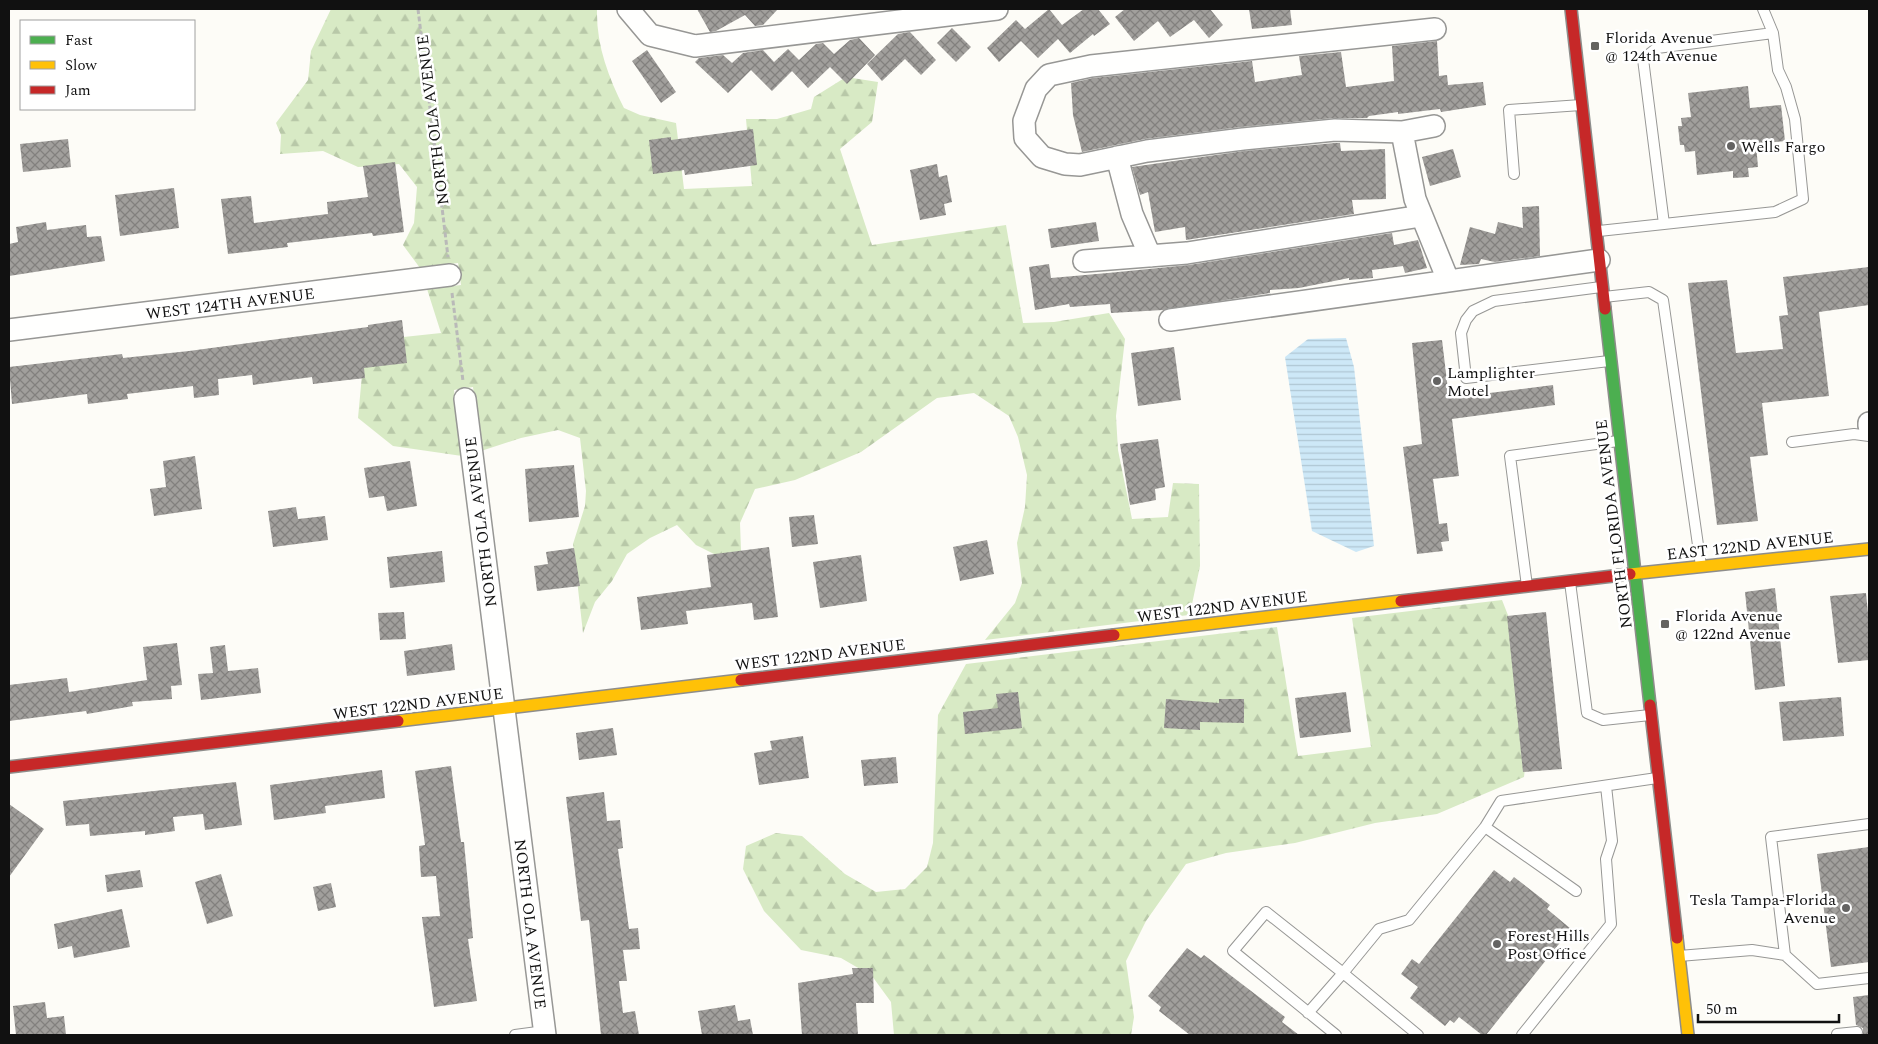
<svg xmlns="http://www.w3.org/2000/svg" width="1878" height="1044" font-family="Spectral,serif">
	<defs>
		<pattern id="forest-firs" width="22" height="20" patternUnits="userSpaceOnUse" patternTransform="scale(1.25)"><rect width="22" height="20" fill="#d8eac5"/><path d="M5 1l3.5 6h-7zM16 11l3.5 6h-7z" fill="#b8c8a8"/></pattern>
		<pattern id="water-rules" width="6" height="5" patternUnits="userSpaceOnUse" patternTransform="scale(1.25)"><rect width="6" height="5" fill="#cde8f7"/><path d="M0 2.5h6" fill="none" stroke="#afc6d3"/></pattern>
		<pattern id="building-cross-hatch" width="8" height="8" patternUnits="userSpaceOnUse" patternTransform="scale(1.25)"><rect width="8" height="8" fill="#a19f9c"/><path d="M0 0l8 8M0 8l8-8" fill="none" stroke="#82807e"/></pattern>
	</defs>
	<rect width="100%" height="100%" fill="#fdfcf7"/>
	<path fill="url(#forest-firs)" d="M331 9H597C596 44 608 77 624 108L640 115 676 123 684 189 752 186 746 119H777L811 109 814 97 846 77 878 82 872 122 840 149 872 245 1006 225 1023 323 1054 322 1109 313 1125 339 1116 416 1118 450 1132 519 1168 517 1173 483 1199 484 1200 566 1191 609 1197 614 985 640 1015 603 1022 583 1017 543 1025 507 1027 475 1018 437 1009 416 974 393 937 398 861 452 795 480 755 489 740 523 741 551 730 562 696 545 677 525 650 538 627 554 612 581 595 602 583 633 573 544 585 506 586 491 580 438 558 430 521 438 481 451 473 387 454 390 462 456 393 446 358 418 363 364 385 339 441 333 427 289 461 285 458 263 420 268 403 245 414 223 417 187 399 164 358 167 323 151 280 154 281 135 276 123 308 80 311 51Z
		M1502 600 1524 656 1530 722 1524 777 1437 814 1375 823 1295 843 1226 853 1186 864 1146 921 1126 961 1134 1017 1131 1035H894L891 1002 872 976 841 958 801 950 764 911 743 869 746 846 776 833 802 836 845 874 876 892 905 889 927 867 933 843 938 715 966 664 1277 627 1298 756 1371 747 1352 618Z"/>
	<path fill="url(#water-rules)" d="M1346 338 1354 367 1374 546 1356 552 1312 531 1285 357 1308 339Z"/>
	<path fill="url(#building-cross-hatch)" d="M697 9H778L763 25 755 26 745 15 716 31 710 32Z
		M1049 9 1062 25 1084 9H1098L1110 24 1094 36 1093 34 1070 53 1058 39 1038 58 1021 41 999 62 987 48 1016 20 1025 29Z
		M1125 9H1210L1223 25 1209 38 1194 20 1170 37 1158 21 1134 41 1115 17Z
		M1249 9H1290L1292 25 1252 29Z
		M952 28 971 47 956 62 937 43Z
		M910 32 936 60 921 75 905 59 882 81 867 64 898 34Z
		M859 38 875 55 847 84 830 67 808 88 792 71 772 91 751 70 728 93 695 62 699 58 723 55 732 63 743 53 763 50 774 62 788 49 799 60 816 44 823 43 834 54 850 40Z
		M1437 41 1439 76 1447 75 1448 85 1483 82 1486 105 1441 112 1440 109 1398 114V112L1369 116 1367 118H1334L1241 127 1145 139 1082 152 1073 115 1071 83 1093 78 1252 61 1255 82 1302 75 1299 56 1341 52 1346 87 1394 81 1392 46Z
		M647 50 676 92 661 103 632 61Z
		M1748 86 1750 108 1781 105 1785 141 1756 144 1758 167 1748 168 1749 177 1733 178V171L1697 175 1695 151 1685 152 1684 145H1680L1678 126H1682L1681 118 1691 117 1688 93Z
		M753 129 757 165 685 175 684 170 653 174 649 140 671 137V140Z
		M68 139 71 167 23 172 20 144Z
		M1335 143H1340L1341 151 1385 149 1386 199 1352 200 1354 214 1186 240 1185 227 1155 232 1148 192 1140 195 1132 167 1244 151Z
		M1453 149 1461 177 1430 186 1422 157Z
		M395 162 404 232 373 236 372 233 287 243 288 247 228 254 221 199 251 196 254 223 328 214 327 202 368 197 363 166Z
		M937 164 939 177 947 175 952 202 944 204 946 215 920 220 910 170Z
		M174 188 179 228 120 236 115 195Z
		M1539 206 1540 256 1495 262 1481 259 1479 264 1460 265 1470 227 1495 234 1498 222 1523 228 1522 207Z
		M46 222 47 230 86 225 87 237 101 236 105 261 9 276V244L18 242 16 227Z
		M1096 222 1099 241 1051 248 1048 229Z
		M1392 233 1394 245 1418 240 1427 268 1405 273 1403 266 1372 270 1373 278 1349 280V278L1299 288 1270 290V293L1163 310 1111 313 1110 304 1070 307 1069 304 1035 310 1029 267 1049 264 1051 278 1108 273 1189 265Z
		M1869 267V305L1819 312 1829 396 1762 403 1768 455 1750 457 1758 521 1717 525 1688 283 1727 280 1736 353 1783 349 1779 316 1788 315 1783 277Z
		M402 320 407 363 364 368 365 378 313 384 312 377 253 385 252 375 218 379 219 395 194 398 193 386 127 394 128 399 88 404 87 394 12 404 9 367 122 354 123 358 189 351 368 327V325Z
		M1442 340 1449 398 1553 385 1555 405 1452 419 1459 476 1433 479 1439 524 1447 523 1449 541 1441 542 1443 551 1417 554 1403 447 1422 444 1412 343Z
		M1174 347 1181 400 1138 406 1131 353Z
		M1158 439 1165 487 1155 489 1156 500 1130 505 1120 444Z
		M195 456 202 509 154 516 150 489 166 487 163 461Z
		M410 461 417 506 387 511 384 496 369 498 364 468Z
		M574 465 579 517 529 522 525 469Z
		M296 507 298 519 325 516 328 540 273 547 268 511Z
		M814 515 818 544 792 547 789 517Z
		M987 540 994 574 960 581 953 547Z
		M769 547 778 617 754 620 752 603 686 611 688 624 641 630 637 597 711 587 707 555Z
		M574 548 580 586 537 591 534 566 548 564 546 552Z
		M442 551 445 582 390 588 387 557Z
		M861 555 867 601 820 608 813 562Z
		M1775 588 1785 686 1755 690 1745 592Z
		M1866 593 1869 623V660L1838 663 1830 596Z
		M404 612 406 639 380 640 378 613Z
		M1546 612 1562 769 1523 772 1507 616Z
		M177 643 182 685 171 686 172 699 132 702 133 706 87 714 86 711 9 721V685L67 678 69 692 147 680 143 647Z
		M452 644 455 670 407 676 404 651Z
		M225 645 228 671 258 668 261 693 201 700 198 674 213 673 210 647Z
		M1018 692 1022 728 965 734 963 712 998 708 996 694Z
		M1346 692 1351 732 1300 738 1295 698Z
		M1841 697 1844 736 1783 741 1779 702Z
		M1166 699 1219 703V699H1244V723L1200 722V730L1164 728Z
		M613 728 617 755 579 760 576 733Z
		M803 736 809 778 759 785 754 753 772 750 770 741Z
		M896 757 898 783 864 786 861 760Z
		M451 766 461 842H464L473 938 468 939 477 1001 434 1007 422 917 440 916 436 876 421 877 419 846 425 845 415 771Z
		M382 770 385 798 325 806 326 813 274 820 270 785Z
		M236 782 242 825 205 830 203 814 173 817 175 831 145 835V831L90 836 89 824 66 826 63 801Z
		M604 792 607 821 620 820 623 848 618 849 629 929 638 928 640 949 623 950 627 981H619L623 1013 635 1011 639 1035H601L589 920 581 921 566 797Z
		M9 804 44 829 9 877Z
		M1869 847V962L1831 967 1817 854Z
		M140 870 143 887 107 892 105 875Z
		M1494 870 1510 882 1514 877 1550 905 1547 909 1571 929 1486 1035H1482L1459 1017 1454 1023 1450 1020 1445 1026 1410 998 1418 987 1401 974 1412 959 1419 964Z
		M221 874 233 916 207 924 195 882Z
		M331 883 336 907 318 911 313 887Z
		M122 909 130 947 74 958 72 946 58 949 54 924Z
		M1187 948 1201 958 1204 955 1285 1017 1282 1022 1299 1035H1190L1159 1011 1161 1007 1148 996Z
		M852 968H873L874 1003H856L858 1035H802L798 983 853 974Z
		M1869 995V1035H1863V1028L1856 1025 1853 997Z
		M45 1002 47 1018 64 1016 66 1035H16L13 1006Z
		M735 1005 738 1021 750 1019 753 1035H702L698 1011Z"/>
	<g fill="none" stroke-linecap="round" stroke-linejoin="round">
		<g stroke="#979795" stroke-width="12">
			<path id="lane" d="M1514 174 1509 110 1581 105
				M1664 224 1643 59 1657 48 1773 33
				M1599 231 1775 212 1803 199 1795 119 1786 87 1778 70 1773 33 1763 9
				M1601 287 1494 301 1473 311 1466 320 1461 333 1466 378 1609 361
				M1604 297 1649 292 1663 300 1701 566
				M1792 442 1854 434 1869 436
				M1570 582 1587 713 1603 720 1650 715
				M1527 586 1510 456 1618 441
				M1485 827 1501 801 1657 778
				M1785 955 1771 837 1869 824
				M1679 956 1752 950 1785 955 1817 984 1869 978
				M1308 1013 1343 973 1418 1035
				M1837 1034 1857 1032
				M515 1035 545 1031
				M1336 1035 1233 951 1266 912 1343 973 1379 929 1409 920 1485 827 1576 891
				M1522 1035 1611 924 1606 859 1612 841 1606 786"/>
		</g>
		<g stroke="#979795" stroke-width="24">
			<path id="street" d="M628 9 650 35 695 46 997 9
				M1434 126 1402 132 1335 130 1243 139 1147 151 1080 165 1065 164 1042 157 1025 138 1024 121 1036 89 1049 75 1091 66 1435 29
				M1402 132 1415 199 1448 280
				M1117 157 1132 214 1150 256
				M1084 261 1187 253 1421 216
				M1170 320 1599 260
				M9 330 450 275
				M465 399 545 1035
				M1869 423V426"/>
		</g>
		<g stroke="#8e8d8b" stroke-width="14">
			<path id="fast" d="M1605 309 1650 705"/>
		</g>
		<g stroke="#8e8d8b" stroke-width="14">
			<path id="slow" d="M1630 574 1869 549
				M1114 635 1401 601
				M398 721 741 680
				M1677 938 1688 1035"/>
		</g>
		<g stroke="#8e8d8b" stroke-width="14">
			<path id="jam" d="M1571 9 1605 309
				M1401 601 1630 574
				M741 680 1114 635
				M1650 705 1677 938
				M9 767 398 721"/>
		</g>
		<path stroke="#b9b9b8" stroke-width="3" stroke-dasharray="5 2.5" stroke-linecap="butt" d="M418 9 448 257
			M452 293 463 381"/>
		<use href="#lane" stroke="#fffffe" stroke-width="10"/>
		<use href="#street" stroke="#fffffe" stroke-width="21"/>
		<use href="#fast" stroke="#4caf50" stroke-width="11"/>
		<use href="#slow" stroke="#ffc107" stroke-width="11"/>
		<use href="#jam" stroke="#c62828" stroke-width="11"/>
	</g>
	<g fill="#646362" stroke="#fff" stroke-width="2">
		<rect x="1590" y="41" width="10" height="10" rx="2.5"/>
		<circle cx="1731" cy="146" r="5"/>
		<circle cx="1437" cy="381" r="5"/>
		<rect x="1660" y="619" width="10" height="10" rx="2.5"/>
		<circle cx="1846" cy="908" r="5"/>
		<circle cx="1497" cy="944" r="5"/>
	</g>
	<g text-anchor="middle" stroke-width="5" stroke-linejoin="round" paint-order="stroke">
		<g font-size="16" fill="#111" stroke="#fff" text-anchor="start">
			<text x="1605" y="43">Florida Avenue<tspan x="1605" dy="18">@ 124th Avenue</tspan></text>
			<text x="1741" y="152">Wells Fargo</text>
			<text x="1447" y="378">Lamplighter<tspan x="1447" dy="18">Motel</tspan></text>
			<text x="1675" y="621">Florida Avenue<tspan x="1675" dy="18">@ 122nd Avenue</tspan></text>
			<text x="1836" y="905" text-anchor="end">Tesla Tampa-Florida<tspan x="1836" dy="18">Avenue</tspan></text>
			<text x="1507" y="941">Forest Hills<tspan x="1507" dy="18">Post Office</tspan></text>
		</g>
		<g font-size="16" fill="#111" stroke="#fff">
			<text transform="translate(432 120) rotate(-97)" y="6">NORTH OLA AVENUE</text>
			<text transform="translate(230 303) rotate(-7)" y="6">WEST 124TH AVENUE</text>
			<text transform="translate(480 522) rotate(-97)" y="6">NORTH OLA AVENUE</text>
			<text transform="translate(1613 524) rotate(-97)" y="6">NORTH FLORIDA AVENUE</text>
			<text transform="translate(1750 545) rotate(-6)" y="6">EAST 122ND AVENUE</text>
			<text transform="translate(1222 606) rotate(-7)" y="6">WEST 122ND AVENUE</text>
			<text transform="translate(820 654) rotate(-7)" y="6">WEST 122ND AVENUE</text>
			<text transform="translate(418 703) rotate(-7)" y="6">WEST 122ND AVENUE</text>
			<text transform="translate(531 924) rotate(83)" y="6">NORTH OLA AVENUE</text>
		</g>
	</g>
	<rect width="1878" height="1044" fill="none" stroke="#111111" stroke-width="20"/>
	<rect x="20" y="20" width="175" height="90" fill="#ffffff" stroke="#a0a0a0"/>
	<rect x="30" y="36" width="25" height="8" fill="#4caf50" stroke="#a0a0a0"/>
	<text x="65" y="45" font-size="15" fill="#111111">Fast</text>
	<rect x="30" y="61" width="25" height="8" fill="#ffc107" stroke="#a0a0a0"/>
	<text x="65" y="70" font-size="15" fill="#111111">Slow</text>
	<rect x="30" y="86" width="25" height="8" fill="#c62828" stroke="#a0a0a0"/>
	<text x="65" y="95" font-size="15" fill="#111111">Jam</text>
	<path d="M1698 1014v8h141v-8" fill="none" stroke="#111111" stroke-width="2.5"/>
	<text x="1706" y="1014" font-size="15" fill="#111111" stroke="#ffffff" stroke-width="4" paint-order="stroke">50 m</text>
</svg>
